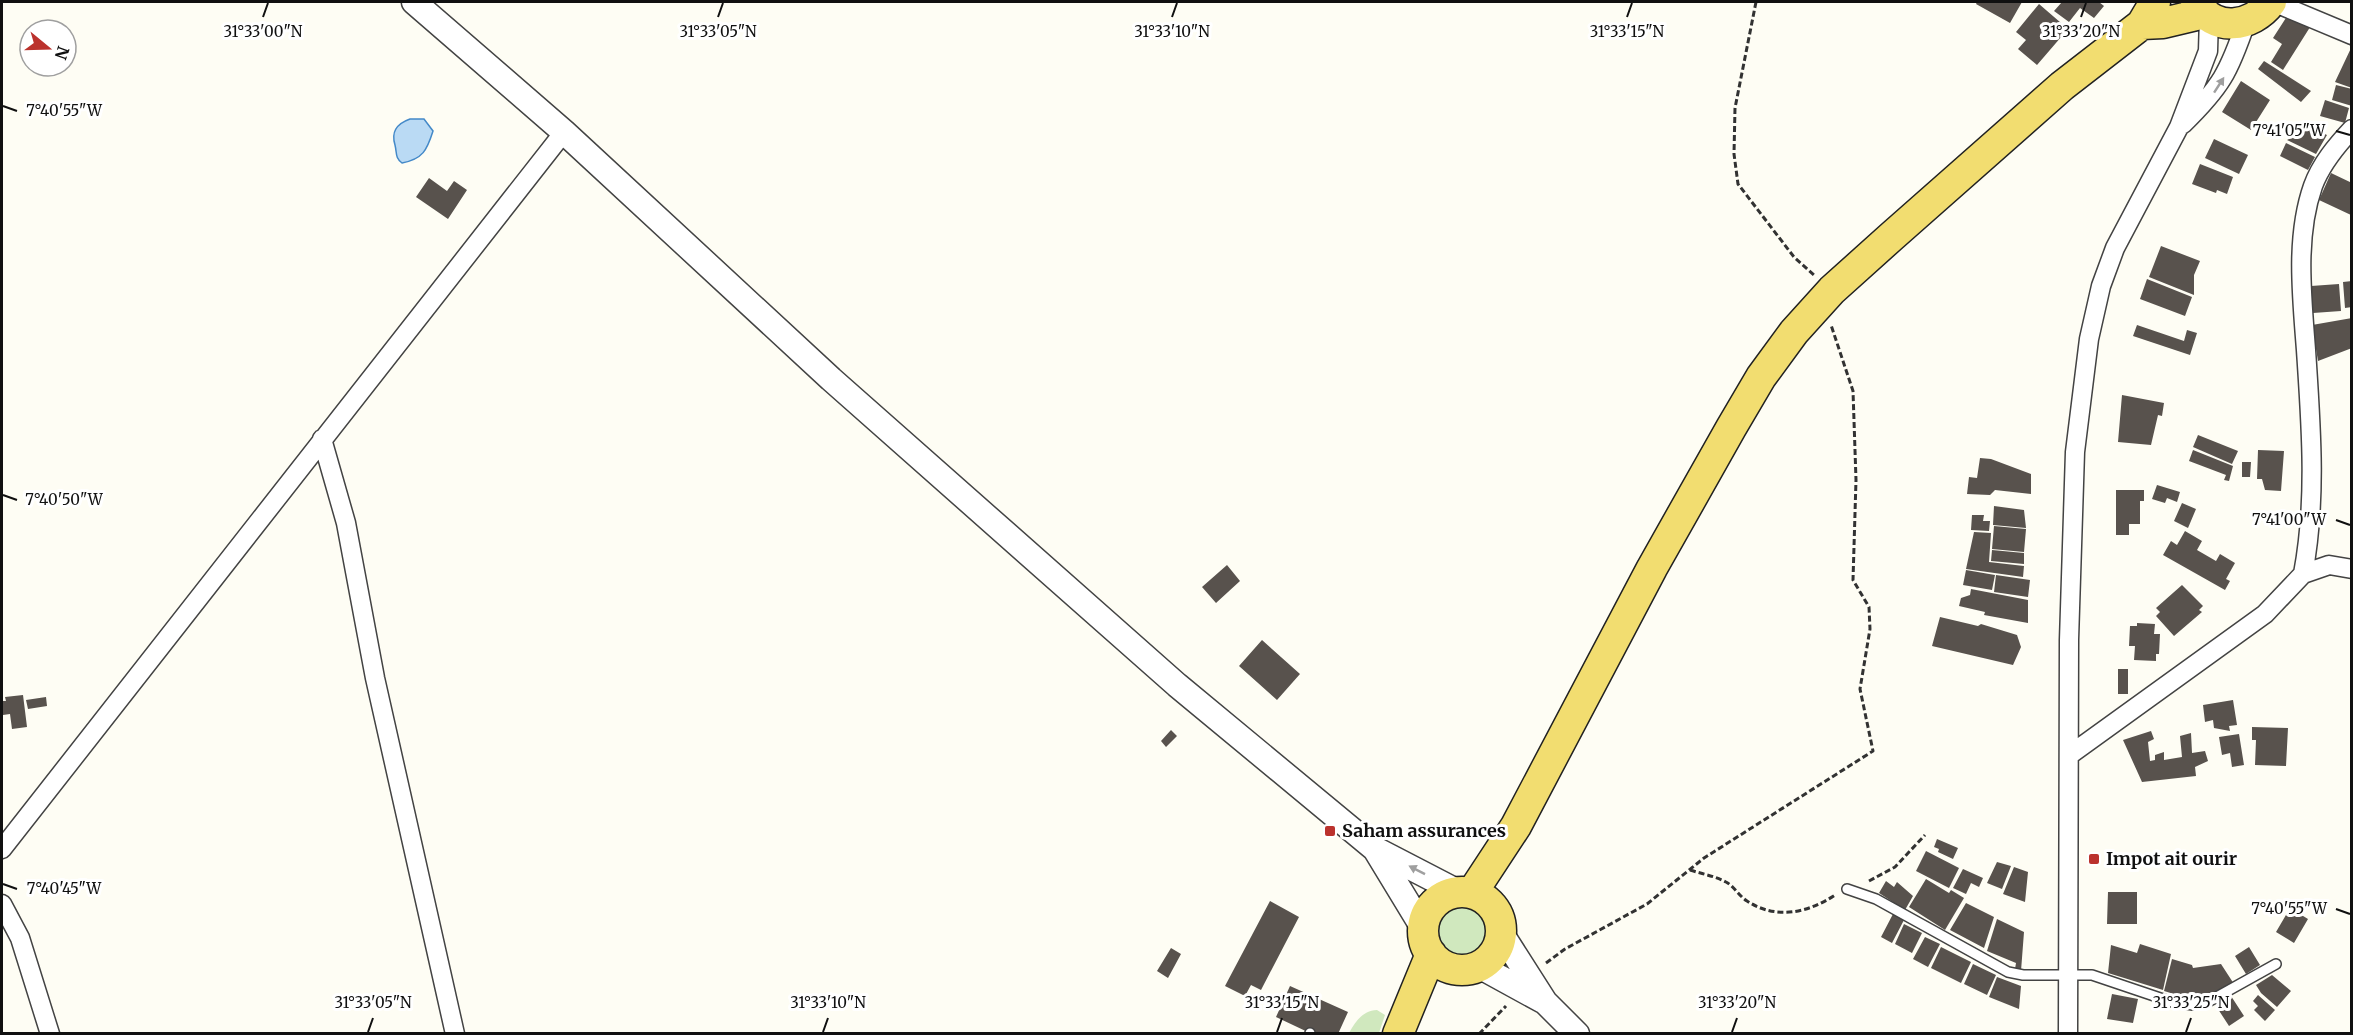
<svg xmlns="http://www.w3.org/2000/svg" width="2353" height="1035" font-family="Merriweather,serif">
	<rect width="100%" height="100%" fill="#fefdf4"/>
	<path fill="#d0e8be" d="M1437 931a24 24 0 1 1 48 0a24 24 0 1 1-48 0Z
		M1377 1010 1385 1015 1379 1033H1349C1356 1021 1362 1011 1377 1010Z"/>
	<path fill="#badaf4" stroke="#4489c8" stroke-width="1.5" d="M410 119H424L433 131C427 150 423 159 402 163 395 158 397 153 395 145 391 132 396 124 410 119Z"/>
	<path fill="#58524d" d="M1977 2H2022L2010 23 1976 4Z
		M2062 2H2099L2104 6 2094 18 2080 8 2069 22 2054 11Z
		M2039 4 2068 29 2037 65 2018 49 2026 40 2016 32Z
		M2291 10 2312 24 2283 70 2271 62 2282 44 2273 38Z
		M2352 46V88L2335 82Z
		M2264 61 2311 91 2301 102 2258 69Z
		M2241 81 2270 100 2251 130 2222 112Z
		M2336 85 2352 89V106L2332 100Z
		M2325 100 2349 108 2345 123 2320 116Z
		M2311 128 2327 135 2316 154 2287 140Z
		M2214 139 2248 155 2239 174 2205 158Z
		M2286 143 2315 157 2308 170 2280 156Z
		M2200 164 2233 177 2227 194 2217 190 2216 193 2192 184Z
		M2331 173 2352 183 2351 215 2319 200Z
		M429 178 447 191 454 181 467 190 448 219 416 197Z
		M2161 246 2200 261 2194 275V295L2149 277Z
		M2147 279 2192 297 2185 316 2140 299Z
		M2352 281V307L2345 308 2343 282Z
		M2339 284 2341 311 2313 313 2311 286Z
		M2352 318V348L2318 361 2312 325Z
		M2137 325 2184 341 2187 330 2197 333 2190 355 2133 336Z
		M2122 395 2164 403 2162 416 2158 415 2151 445 2118 442Z
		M2198 435 2238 451 2232 464 2193 447Z
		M2193 450 2233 466 2229 481 2224 480 2226 475 2189 461Z
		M2258 450 2284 451 2281 491 2265 490 2262 479H2257Z
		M1980 458 1991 459 2031 474V494L1995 490 1990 495 1967 494 1969 477 1977 478Z
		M2242 462H2251L2250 477H2242Z
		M2157 485 2180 492 2177 502 2167 498 2165 503 2152 499Z
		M2116 490H2144V501H2140V524H2129V535H2116Z
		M2182 503 2196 509 2188 528 2174 521Z
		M1994 506 2024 510 2026 528 1993 525Z
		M1972 515H1984L1983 521H1990L1989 531 1971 530Z
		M1994 526 2026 529 2024 552 1992 549Z
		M2185 531 2202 541 2197 550 2216 561 2220 554 2235 563 2226 579 2230 581 2225 590 2163 555 2171 541 2177 545Z
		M1974 532 1991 533 1989 562 2024 566 2023 577 1966 569Z
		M1992 550 2024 553V564L1991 561Z
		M1227 565 1240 581 1216 603 1202 587Z
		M1966 570 1995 575 1992 590 1963 585Z
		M1996 575 2030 580 2028 597 1994 592Z
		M2182 585 2203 606 2199 610 2202 612 2174 636 2156 616 2160 612 2156 608Z
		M1971 589 2028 600V623L1984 615 1985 612 1959 606 1961 598 1970 595Z
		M1940 617 1978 626 1981 624 2017 635 2021 647 2013 665 1932 646Z
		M2137 623 2155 624 2154 634H2160L2159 654H2156V661L2134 660 2135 646H2129L2130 626H2137Z
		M1262 640 1300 674 1277 700 1239 666Z
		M2118 669H2128V694H2118Z
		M23 695 27 727 12 729 10 714 3 715 2 701H6L5 697Z
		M46 697 47 706 28 709 26 700Z
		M2233 700 2237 725 2229 726 2230 731 2214 728 2213 720 2205 722 2203 705Z
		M2252 727 2288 728 2286 766 2255 765 2256 740H2252Z
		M1171 730 1177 736 1166 747 1161 741Z
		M2151 731 2154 739 2148 742 2150 761 2155 760V755L2164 752V760L2182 757 2180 736 2191 733 2192 753 2205 751 2208 761 2195 767 2196 776 2142 782 2123 740Z
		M2239 734 2244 765 2232 767 2230 753 2222 755 2219 737Z
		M1937 839 1958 848 1953 859 1938 852 1939 849 1934 847Z
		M1926 851 1959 868 1949 888 1916 871Z
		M1997 862 2011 866 2002 889 1987 883Z
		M2014 867 2028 872 2025 902 2003 894Z
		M1963 869 1983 878 1979 887 1971 883 1966 894 1953 888Z
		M1926 879 1949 893 1951 890 1964 898 1945 930 1909 907Z
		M1886 881 1894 887 1897 882 1913 896 1905 910 1879 893Z
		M2108 892H2137V924H2107Z
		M1270 901 1299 917 1261 990 1251 985 1245 996 1225 986Z
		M1966 903 1994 917 1984 948 1950 930Z
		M2290 908 2308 919 2294 943 2276 932Z
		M1893 914 1904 920 1892 943 1881 937Z
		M1997 919 2024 932 2021 971 2015 969 2016 963 1987 951Z
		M1904 924 1922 933 1912 953 1895 944Z
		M1925 937 1940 944 1928 967 1913 959Z
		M2140 944 2171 954 2163 990 2108 973 2111 945 2137 953Z
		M1941 947 1971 962 1961 983 1931 968Z
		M2249 947 2260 965 2246 974 2235 956Z
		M1171 948 1181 954 1168 978 1157 971Z
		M2172 959 2192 965 2193 968 2221 964 2234 984 2197 1001 2164 991Z
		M1973 964 1996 975 1987 995 1964 984Z
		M2272 975 2291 991 2277 1007 2261 993 2256 985Z
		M1997 977 2021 986 2019 1009 1989 997Z
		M1290 986 1348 1012 1338 1034H1312L1276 1017Z
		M2112 994 2138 999 2133 1023 2107 1019Z
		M2258 995 2275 1010 2265 1021 2254 1010 2258 1006 2253 1001Z
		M2231 996 2244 1016 2229 1026 2216 1006Z"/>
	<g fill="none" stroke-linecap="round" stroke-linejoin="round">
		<g stroke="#434343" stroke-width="12">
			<path id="service" d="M1847 889 1876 899 2008 972 2023 975H2092L2172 1002 2193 1005 2206 1003 2276 964
				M1310 1034V1033"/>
		</g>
		<g stroke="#434343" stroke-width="21">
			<path id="minor" d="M2273 2 2352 35
				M2183 124C2221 87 2229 72 2246 22
				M322 439 346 523 375 678 455 1034
				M2303 574C2317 500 2311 425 2306 350 2302 297 2295 237 2313 186 2321 164 2336 146 2352 129
				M2071 754 2265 614 2303 574 2329 565 2352 569
				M2 849 564 132
				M2 904 20 938 50 1034
				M2068 1034 2069 640 2075 452 2089 339 2101 286 2115 248 2179 127 2208 51 2209 17"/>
		</g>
		<g stroke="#434343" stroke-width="27">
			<path id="tertiary" d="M414 2 564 132 831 379 1177 685 1375 849 1458 892
				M1375 849 1423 928
				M1501 933 1545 1002 1577 1034
				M1479 966 1543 1001"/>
		</g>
		<g stroke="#212121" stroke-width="33">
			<path id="primary" d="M2196 2C2213 33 2252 28 2271 2
				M2142 24 2163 23 2205 13
				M1423 931a39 39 0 1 1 78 0a39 39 0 1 1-78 0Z
				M1472 893 1516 826 1652 568 1731 428 1761 377 1794 332 1832 290 1891 237 2062 86 2142 24 2155 2
				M1398 1034 1431 954"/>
		</g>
		<path stroke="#323232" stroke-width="3" stroke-dasharray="6 3" stroke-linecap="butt" d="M1756 2 1735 108 1734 154 1738 184 1794 257 1814 275
			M1690 870C1702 874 1715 876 1726 882 1734 886 1739 896 1747 901 1776 920 1808 913 1835 895
			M1869 881 1895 867 1925 835
			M1546 963 1565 949 1647 904 1704 858 1873 751 1860 689 1870 629 1869 607 1853 580 1856 480 1853 391 1831 325
			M1479 1034 1506 1006"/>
		<use href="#service" stroke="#fff" stroke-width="9"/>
		<use href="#minor" stroke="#fff" stroke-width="18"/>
		<use href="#tertiary" stroke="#fff" stroke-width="24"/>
		<use href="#primary" stroke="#f2dd70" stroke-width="30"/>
	</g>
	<defs><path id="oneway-solid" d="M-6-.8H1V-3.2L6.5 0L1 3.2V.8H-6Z" transform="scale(1.5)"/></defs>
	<g fill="#9f9f9f">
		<use href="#oneway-solid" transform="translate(2219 85) rotate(-57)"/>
		<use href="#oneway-solid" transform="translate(1417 870) rotate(-153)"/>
	</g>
	<path fill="none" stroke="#101010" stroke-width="2" d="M263 17 268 3M718 17 723 3M1172 17 1177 3M1627 17 1632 3M2081 17 2086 3M3 106 17 111M2336 131 2350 135M3 495 17 500M2336 520 2350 525M3 884 17 889M2336 909 2350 914M368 1032 373 1018M823 1032 828 1018M1277 1032 1282 1018M1732 1032 1737 1018M2186 1032 2191 1018"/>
	<g fill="#bb322d" stroke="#fff" stroke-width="2">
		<rect x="1324" y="825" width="12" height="12" rx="3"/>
		<rect x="2088" y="853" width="12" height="12" rx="3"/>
	</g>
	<g text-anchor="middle" stroke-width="6" stroke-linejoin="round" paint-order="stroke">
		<g font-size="18" font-weight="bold" fill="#101010" stroke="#fff" text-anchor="start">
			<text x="1342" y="837">Saham assurances</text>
			<text x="2106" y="865">Impot ait ourir</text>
		</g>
	</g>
	<g font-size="15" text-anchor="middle" fill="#101010" stroke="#fff" stroke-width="6" stroke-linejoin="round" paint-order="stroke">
		<text x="1172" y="37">31°33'10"N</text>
		<text x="2081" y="37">31°33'20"N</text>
		<text x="263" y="37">31°33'00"N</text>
		<text x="718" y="37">31°33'05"N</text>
		<text x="1627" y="37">31°33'15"N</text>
		<text x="64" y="116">7°40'55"W</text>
		<text x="2289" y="136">7°41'05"W</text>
		<text x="64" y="505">7°40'50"W</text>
		<text x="2289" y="525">7°41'00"W</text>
		<text x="64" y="894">7°40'45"W</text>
		<text x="2289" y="914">7°40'55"W</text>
		<text x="373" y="1008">31°33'05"N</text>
		<text x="828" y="1008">31°33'10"N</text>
		<text x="1282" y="1008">31°33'15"N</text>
		<text x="1737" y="1008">31°33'20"N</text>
		<text x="2191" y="1008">31°33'25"N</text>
	</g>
	<rect width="2353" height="1035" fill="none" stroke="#101010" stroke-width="6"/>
	<g transform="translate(48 48) rotate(109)"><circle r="28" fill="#ffffff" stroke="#9f9f9f" stroke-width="1.5"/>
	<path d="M0-4.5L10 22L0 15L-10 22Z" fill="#bb322d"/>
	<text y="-9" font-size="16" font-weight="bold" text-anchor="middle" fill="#101010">N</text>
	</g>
</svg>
